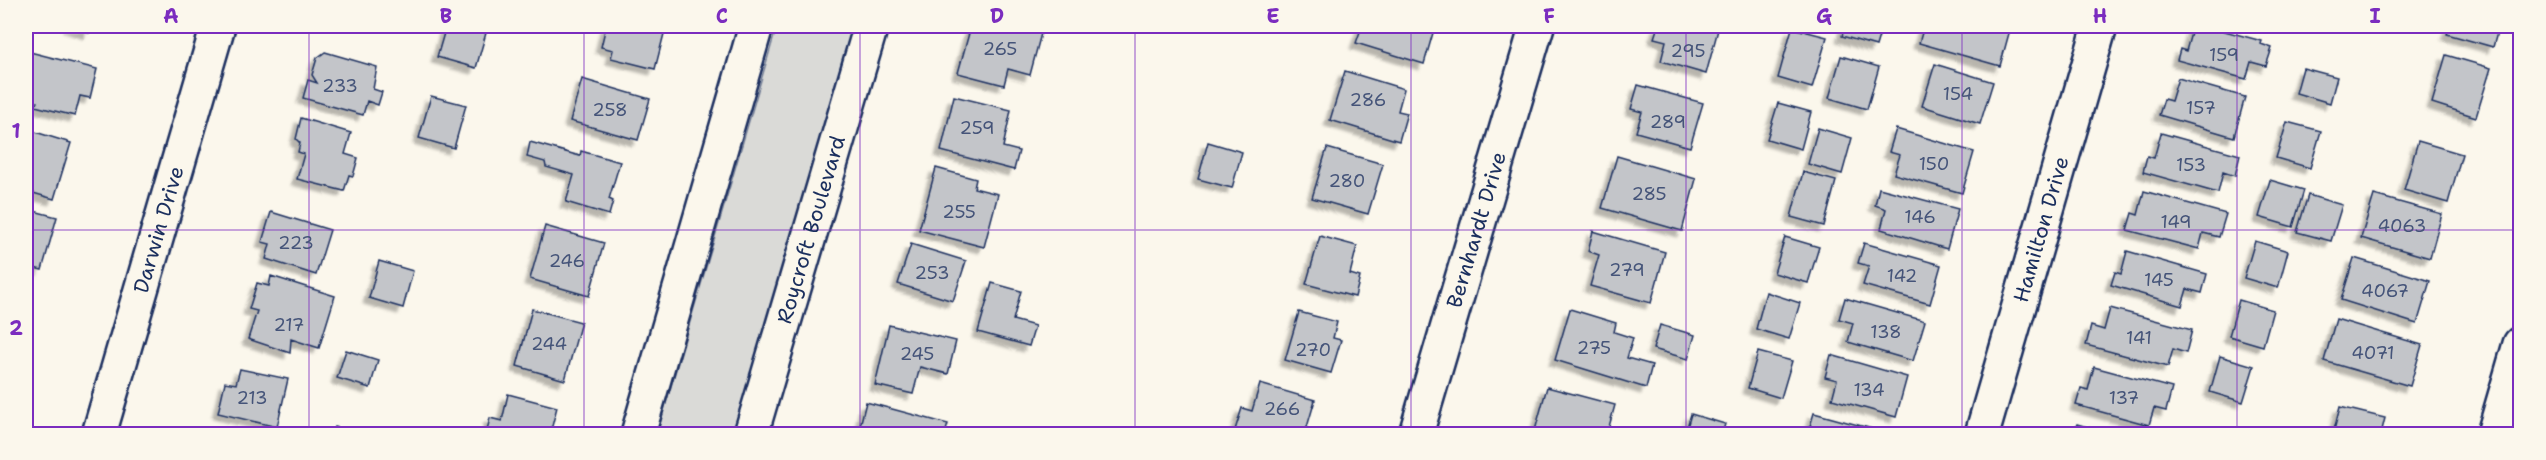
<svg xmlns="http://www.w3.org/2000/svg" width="2546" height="460" font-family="'Shantell Sans',sans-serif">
	<defs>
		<filter id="shadow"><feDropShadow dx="-5.5" dy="5.5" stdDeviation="1.5" flood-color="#0004"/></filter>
	</defs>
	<rect width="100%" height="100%" fill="#fbf7ec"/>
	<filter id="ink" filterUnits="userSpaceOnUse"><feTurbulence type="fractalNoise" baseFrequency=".0167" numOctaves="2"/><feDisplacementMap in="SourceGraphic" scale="12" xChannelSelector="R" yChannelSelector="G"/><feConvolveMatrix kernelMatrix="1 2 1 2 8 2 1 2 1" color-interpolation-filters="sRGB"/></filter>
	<g filter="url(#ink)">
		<path fill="#dadad7" stroke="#7a849a" stroke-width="1.5" d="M777 26H854L736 434H657Z"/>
		<path fill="#c3c5c9" stroke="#1b2f5e" stroke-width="1.5" filter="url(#shadow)" d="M68 26H91L89 33Z
			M446 26H460L486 33 476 68 437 57Z
			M606 26H666L655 69 611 58 613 50 601 47Z
			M971 26H1004L1020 30 1022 26H1043L1030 75 1008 69 1004 85 958 73Z
			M1362 26H1435L1424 64 1356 43Z
			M1658 26H1719L1706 74 1661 61 1666 41 1654 38Z
			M1845 26H1882L1876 46 1842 36Z
			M1924 26H2011L2000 66 1919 43Z
			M2193 26H2206L2262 41 2261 44 2272 48 2266 66 2251 62 2246 79 2177 60 2180 49 2186 51Z
			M2450 26H2499L2493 47 2447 34Z
			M1792 28 1827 37 1812 88 1778 78Z
			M26 51 97 69 90 98 80 96 75 116 35 106 37 102 26 99 30 77 26 76Z
			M325 52 377 67 373 89 382 92 378 105 367 101 363 115 303 98 308 80 317 83 312 75 317 58Z
			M2446 55 2491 68 2476 117 2432 103Z
			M1841 56 1879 67 1867 109 1829 98Z
			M1935 64 1993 82 1980 124 1922 106Z
			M2303 68 2337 77 2330 103 2296 93Z
			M1345 71 1404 89 1398 111 1407 113 1399 141 1330 120Z
			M2178 78 2245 97 2234 137 2159 115 2164 99 2171 101Z
			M582 79 650 99 638 140 570 121Z
			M1638 85 1703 103 1690 147 1636 132 1642 112 1631 109Z
			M431 96 466 105 454 148 419 138Z
			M954 96 1011 110 1003 147 1019 151 1014 170 941 151Z
			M1778 103 1811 112 1801 149 1767 139Z
			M301 118 351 133 345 154 358 158 353 176 349 175 344 191 297 179 304 154 298 152 300 143 296 139Z
			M2287 122 2321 131 2310 168 2276 158Z
			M1818 128 1852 138 1842 174 1808 164Z
			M1896 129 1974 152 1962 193 1894 174 1900 155 1889 152Z
			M32 131 71 143 54 199 26 191V153Z
			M2161 133 2240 155 2235 176 2223 172 2218 193 2143 172 2147 156 2154 158Z
			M2418 141 2462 154 2448 203 2404 190Z
			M530 142 580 156 581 151 620 162 609 199 613 201 609 215 566 202 574 175 546 167 545 162 527 157Z
			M1208 142 1242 152 1232 188 1198 179Z
			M1327 148 1383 164 1368 214 1312 198Z
			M1617 156 1696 179 1682 231 1602 208Z
			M936 168 976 179 974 188 998 194 984 247 919 230Z
			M1803 172 1836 181 1824 226 1791 217Z
			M2270 180 2304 190 2293 227 2259 217Z
			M1879 188 1958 209 1947 249 1881 229 1886 209 1875 205Z
			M2144 191 2226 214 2219 237 2203 233 2199 249 2127 230 2132 213 2138 215Z
			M2308 195 2342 205 2331 241 2297 232Z
			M2374 195 2442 214 2430 258 2361 238Z
			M26 209 57 217 42 270 26 266Z
			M271 212 330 230 316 275 266 259 270 244 262 242Z
			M545 226 604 243 589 296 530 279Z
			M1593 231 1665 252 1651 303 1590 286 1599 255 1588 251Z
			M1320 236 1357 246 1350 274 1360 277 1355 297 1306 284Z
			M1785 237 1819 247 1808 283 1774 273Z
			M2255 241 2288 251 2278 288 2244 278Z
			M1864 243 1941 265 1930 304 1863 285 1869 266 1858 263Z
			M911 244 966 261 953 301 898 284Z
			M2127 251 2207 274 2202 293 2187 289 2182 306 2111 285 2115 272 2121 274Z
			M2354 258 2430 281 2417 324 2341 300Z
			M379 261 413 271 403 308 369 298Z
			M271 276 335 296 319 348 291 339 290 353 248 339 257 311 249 309 257 283 269 286Z
			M992 283 1021 291 1013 320 1035 326 1029 346 978 332Z
			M1766 292 1800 303 1789 339 1756 329Z
			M1845 298 1925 321 1913 361 1848 342 1853 323 1839 319Z
			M2239 300 2273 310 2263 346 2229 336Z
			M2110 308 2192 330 2186 353 2173 349 2168 367 2086 345 2091 326 2104 330Z
			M532 309 581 322 565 380 517 366Z
			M1570 309 1616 323 1614 332 1633 338 1627 358 1652 365 1646 388 1555 360Z
			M1299 312 1337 322 1333 338 1341 340 1331 373 1285 360Z
			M2336 319 2422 345 2410 386 2324 361Z
			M889 325 956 341 948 374 920 367 913 394 875 385Z
			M1660 325 1695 335 1688 359 1653 349Z
			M346 350 378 360 370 388 337 378Z
			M1758 352 1792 361 1781 398 1748 388Z
			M1831 355 1907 377 1896 417 1832 399 1837 380 1825 377Z
			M2220 356 2254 366 2243 402 2210 392Z
			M2094 367 2172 388 2166 411 2154 408 2149 425 2076 405 2081 388 2088 390Z
			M240 369 288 379 277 427 218 413 225 382 236 384Z
			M1260 384 1315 400 1305 434H1252L1235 430 1242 408 1252 411Z
			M1547 387 1615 405 1607 434H1534Z
			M508 394 557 407 550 434H486L490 418 502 421Z
			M866 402 948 424 945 434H858Z
			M2340 407 2385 418 2381 434H2333Z
			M1814 413 1891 434H1813L1808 433Z
			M1691 414 1725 424 1722 434H1685Z
			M2077 424 2112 434H2074Z
			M335 427 362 434H333Z"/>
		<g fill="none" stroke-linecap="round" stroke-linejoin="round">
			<g stroke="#1b2f5e" stroke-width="38">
				<g id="minor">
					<path id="s1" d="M99 434 218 26"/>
					<path d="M638 434 756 26"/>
					<path id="s2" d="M751 434 871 26"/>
					<path id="s3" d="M1416 434 1537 26"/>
					<path id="s4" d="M1982 434 2100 26"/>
				</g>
			</g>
			<g stroke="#1b2f5e" stroke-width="38">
				<path id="major" d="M2494 434 2520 344"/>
			</g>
			<use href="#minor" stroke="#fbf7ec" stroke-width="33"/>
			<use href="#major" stroke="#fbf7ec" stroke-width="33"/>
		</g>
	</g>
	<path fill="none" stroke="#7b2cbf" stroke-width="1.5" stroke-opacity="0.55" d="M309 26V434M584 26V434M860 26V434M1135 26V434M1411 26V434M1686 26V434M1962 26V434M2237 26V434M26 230H2520"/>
	<g text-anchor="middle" stroke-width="5" stroke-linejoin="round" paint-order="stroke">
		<g font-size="18" fill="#455479">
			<text x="1000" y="55">265</text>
			<text x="1688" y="57">295</text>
			<text x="2224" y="61">159</text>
			<text x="340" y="92">233</text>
			<text x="1958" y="100">154</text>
			<text x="1368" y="106">286</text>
			<text x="2201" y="114">157</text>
			<text x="610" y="116">258</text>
			<text x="1668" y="128">289</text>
			<text x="977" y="134">259</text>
			<text x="1934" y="170">150</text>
			<text x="2191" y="171">153</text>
			<text x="1347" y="187">280</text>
			<text x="1649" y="200">285</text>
			<text x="959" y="218">255</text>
			<text x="1920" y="223">146</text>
			<text x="2176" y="228">149</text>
			<text x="2402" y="232">4063</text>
			<text x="296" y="249">223</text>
			<text x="567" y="267">246</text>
			<text x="1627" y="276">279</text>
			<text x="932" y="279">253</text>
			<text x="1902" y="282">142</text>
			<text x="2159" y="286">145</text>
			<text x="2385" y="297">4067</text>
			<text x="289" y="331">217</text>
			<text x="1886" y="338">138</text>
			<text x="2139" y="344">141</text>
			<text x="549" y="350">244</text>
			<text x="1594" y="354">275</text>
			<text x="1313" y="356">270</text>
			<text x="2373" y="359">4071</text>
			<text x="917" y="360">245</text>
			<text x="1869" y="396">134</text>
			<text x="252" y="404">213</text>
			<text x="2124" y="404">137</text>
			<text x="1282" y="415">266</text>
		</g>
		<g font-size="21" fill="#1b2f5e" stroke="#fbf7ec">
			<text dy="7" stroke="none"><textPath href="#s1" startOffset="213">Darwin Drive</textPath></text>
			<text dy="7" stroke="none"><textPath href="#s2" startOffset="213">Roycroft Boulevard</textPath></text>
			<text dy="7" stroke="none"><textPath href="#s3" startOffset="213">Bernhardt Drive</textPath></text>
			<text dy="7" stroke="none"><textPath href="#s4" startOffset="213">Hamilton Drive</textPath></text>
		</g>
	</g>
	<rect width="2546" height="460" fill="none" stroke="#fbf7ec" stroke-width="66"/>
	<rect x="33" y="33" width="2480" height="394" fill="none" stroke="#7b2cbf" stroke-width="2"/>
	<g font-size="20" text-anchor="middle" font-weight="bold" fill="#7b2cbf">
		<text x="171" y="23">A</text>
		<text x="446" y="23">B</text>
		<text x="722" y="23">C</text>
		<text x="997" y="23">D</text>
		<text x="1273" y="23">E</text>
		<text x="1549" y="23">F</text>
		<text x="1824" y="23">G</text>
		<text x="2100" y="23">H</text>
		<text x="2375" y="23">I</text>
		<text x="16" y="138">1</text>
		<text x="16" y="335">2</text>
	</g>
</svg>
